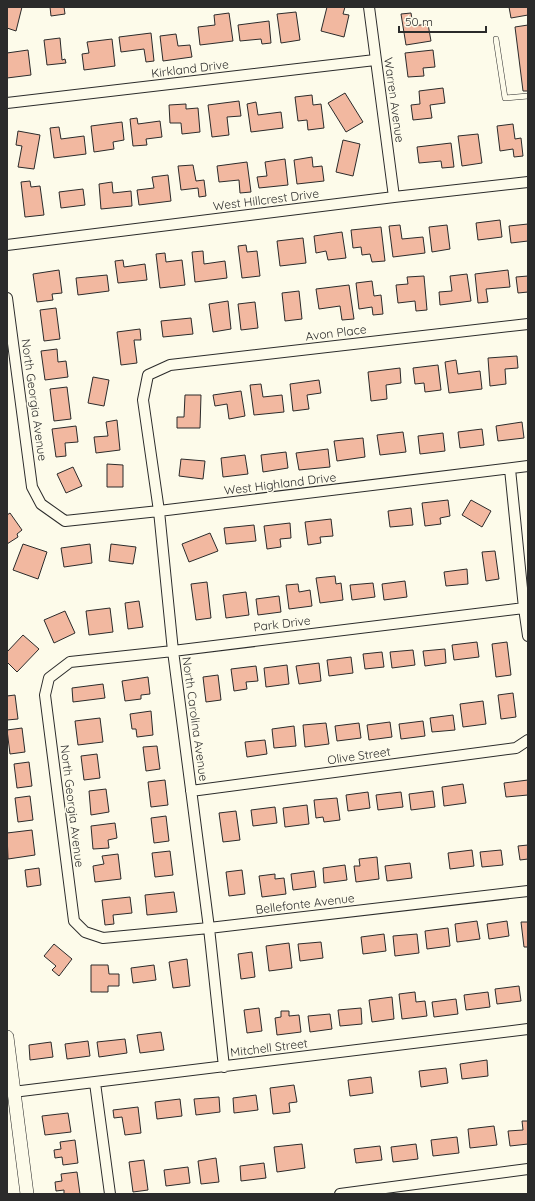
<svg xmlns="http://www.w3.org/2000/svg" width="535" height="1201" font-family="Quicksand,sans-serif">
	<rect width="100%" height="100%" fill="#fdfbea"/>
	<path fill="#f2b8a0" stroke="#2b2b2b" d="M7 7H22L16 31 7 28Z
		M50 7H64L65 14 51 16Z
		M327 7H345L343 14 349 15 344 37 321 31Z
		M509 7H528V15L511 18Z
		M296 12 300 40 281 43 277 14Z
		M229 13 233 41 200 45 198 27 215 25 214 15Z
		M411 13 413 26 428 24 431 41 406 45 401 14Z
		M269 21 271 43 262 44 261 39 240 41 238 25Z
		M528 25V91H523L515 27Z
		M151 33 154 61 146 62 144 49 121 52 119 37Z
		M176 34 178 46 190 45 192 57 163 61 160 36Z
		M60 38 62 60 65 59 66 63 47 65 44 40Z
		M112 39 115 66 84 70 82 54 89 53 87 42Z
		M28 50 31 75 7 78V53Z
		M433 50 435 67 423 68 424 76 408 77 405 53Z
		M443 88 445 103 430 105 432 118 413 120 411 105 420 104 419 91Z
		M345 93 363 122 346 132 328 103Z
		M312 95 313 105 321 104 324 128 308 130 307 120 298 121 295 97Z
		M239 101 241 116 227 117 229 135 212 137 208 105Z
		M256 102 258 115 281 112 283 128 251 132 247 104Z
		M186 104V109L198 108 200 132 182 134 181 123H170L169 105Z
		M137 118 138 124 160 121 162 137 146 139 147 145 133 146 130 119Z
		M122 122 124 140 113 142 114 149 94 152 91 126Z
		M513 124 515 139 521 138 523 156 514 157 513 149 500 151 497 126Z
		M59 127 61 139 84 136 86 154 54 158 50 128Z
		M18 131 40 135 34 169 18 167 22 146 16 145Z
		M478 134 482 163 462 166 458 136Z
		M343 140 360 144 353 176 336 172Z
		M451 143 454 167 442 168 441 161 419 163 417 147Z
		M312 157 313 167 322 166 324 181 297 184 294 160Z
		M285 159 288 185 259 188 257 177 267 176 265 162Z
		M247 162 251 192 240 193 239 180 219 182 217 166Z
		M193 165 196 181 204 180 206 196 199 197 198 188 181 190 178 166Z
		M168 175 171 201 139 205 137 190 154 188 152 177Z
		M30 181 31 187 40 186 44 215 25 217 21 182Z
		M112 182 113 193 131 191 132 206 101 209 99 184Z
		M83 189 85 205 61 208 59 192Z
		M500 220 502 237 478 240 476 223Z
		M528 224V241L511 243 509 226Z
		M400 225 402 239 423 237 425 253 393 257 389 226Z
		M447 225 450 249 432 252 429 227Z
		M381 227 385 261 372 262 370 254 362 255 361 247 353 248 351 230Z
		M342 232 346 258 328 260 326 251 316 253 314 236Z
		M303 238 306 263 280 266 277 241Z
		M246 245 247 252 257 251 260 276 242 278 238 246Z
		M203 251 204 264 225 261 227 278 195 282 192 252Z
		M165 253 166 262 182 260 185 285 160 288 156 254Z
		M123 260 124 267 145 264 147 280 118 283 115 261Z
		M59 270 62 293 52 294 53 300 37 302 33 274Z
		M508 270 510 287 486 289 488 302 478 303 475 274Z
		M467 274 471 301 440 305 439 292 452 291 450 276Z
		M107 275 109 291 78 295 76 278Z
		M424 276 427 310 416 311 415 301 398 303 396 285 408 284 407 277Z
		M528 276V292L518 293 516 277Z
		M372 281 374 296 381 295 383 314 373 315 372 307 359 309 356 283Z
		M349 285 354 319 342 320 340 306 319 309 316 289Z
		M299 291 302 319 285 321 282 293Z
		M228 301 231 329 213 332 209 304Z
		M255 302 258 328 241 330 238 304Z
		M56 308 60 339 44 341 40 310Z
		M191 318 193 334 163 337 161 321Z
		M140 329 141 340H134L137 363 121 365 117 332Z
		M57 349 58 362 66 361 68 377 45 380 41 351Z
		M517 356 518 368 505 369 506 384 490 386 488 358Z
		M456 360 458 374 480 371 482 389 449 393 445 362Z
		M438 365 441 390 425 392 424 383 415 384 413 368Z
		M400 368 401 383 386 385 387 399 371 401 368 372Z
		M93 377 109 380 104 406 88 403Z
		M319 380 321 393 307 395 309 409 293 411 290 384Z
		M261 384 263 397 282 395 284 412 254 415 250 385Z
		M67 387 71 419 54 421 50 389Z
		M241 391 245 416 229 419 227 404 215 406 213 395Z
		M185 395H201L200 428H177V417H184Z
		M117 420 120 450 96 453 94 437 108 436 106 422Z
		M522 422 524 438 498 441 496 426Z
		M76 426 78 442 65 443 66 456 56 457 52 429Z
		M482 429 484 445 460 448 458 432Z
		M403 432 406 452 380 455 377 435Z
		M443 433 445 451 420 454 418 436Z
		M363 438 365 457 337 461 334 441Z
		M328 449 330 467 299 470 296 453Z
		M286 452 288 468 263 472 261 455Z
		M245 455 248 474 223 477 221 458Z
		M181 459 205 461 203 479 179 476Z
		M107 464 123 465V487H107Z
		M73 467 82 486 66 493 57 474Z
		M448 500 450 516 440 518 441 524 425 526 422 503Z
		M471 500 491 511 482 527 462 515Z
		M411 508 413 525 390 527 388 511Z
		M10 513 22 530 17 534 18 537 7 544V515Z
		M331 519 333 536 320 537 321 543 308 545 305 522Z
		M290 523 291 538 280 539 281 547 267 549 264 526Z
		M254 525 256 541 226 544 224 528Z
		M210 533 218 551 189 562 182 544Z
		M23 544 47 552 38 579 13 570Z
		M90 544 92 563 64 567 61 548Z
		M111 544 136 547 133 564 109 561Z
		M495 551 499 579 486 581 482 552Z
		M467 569 468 584 446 586 444 572Z
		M335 576 336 584 341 583 343 600 320 603 316 578Z
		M405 581 407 597 384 600 382 584Z
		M207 582 211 618 196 620 191 584Z
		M373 583 375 597 352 600 350 585Z
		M298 584 299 592 310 590 312 606 289 609 286 585Z
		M246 592 249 615 226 618 223 595Z
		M279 596 281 612 258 615 256 599Z
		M139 601 143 627 128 629 125 603Z
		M110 608 113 632 89 635 86 611Z
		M65 611 75 633 54 643 44 620Z
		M23 635 39 649 17 672 7 662V652Z
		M477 642 479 657 454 660 452 645Z
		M507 642 511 675 496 677 492 644Z
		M445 649 446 663 425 666 423 651Z
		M413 650 415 665 392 668 390 652Z
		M382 652 384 667 365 669 363 654Z
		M351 657 353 673 329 676 327 660Z
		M319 663 321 681 299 684 296 666Z
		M287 665 289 684 266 687 264 668Z
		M256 666 258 681 246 682 247 689 234 691 231 669Z
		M218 675 221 700 206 702 203 677Z
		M148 677 150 694 141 695V699L125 701 122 681Z
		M103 684 105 698 73 702 72 688Z
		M513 693 516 717 501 719 498 695Z
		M15 695 18 719 7 720V696Z
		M483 701 486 724 463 727 460 704Z
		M151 711 153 735 137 737 136 729H132L130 714Z
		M453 715 455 730 432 732 430 718Z
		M100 718 103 742 78 745 75 721Z
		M423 721 425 736 401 739 399 724Z
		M390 722 392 737 369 740 367 725Z
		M326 723 329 744 305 747 303 725Z
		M359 723 361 738 337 741 335 726Z
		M294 726 296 746 274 748 272 729Z
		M22 728 25 752 10 754 7 730Z
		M265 740 267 754 247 757 245 742Z
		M157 746 160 769 146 771 143 747Z
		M97 754 100 778 84 780 81 756Z
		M29 762 32 786 17 788 14 764Z
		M165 780 168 805 151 807 148 782Z
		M528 780V795L506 797 504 783Z
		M463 784 466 803 444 806 442 787Z
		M106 789 109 812 91 815 89 791Z
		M433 791 435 807 411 810 409 794Z
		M368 792 370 808 348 811 346 795Z
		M401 792 403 807 378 810 376 795Z
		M30 796 33 820 18 822 15 798Z
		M337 798 340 820 324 822 323 817 316 818 314 800Z
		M307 805 309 824 285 827 283 808Z
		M275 807 277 823 253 826 251 810Z
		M236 811 240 840 223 842 219 813Z
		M166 816 169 841 154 843 151 818Z
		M115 823 117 838 108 840 109 848 93 849 91 826Z
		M32 830 35 855 8 859 7 833Z
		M528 845V859L520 860 518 846Z
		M472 850 474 866 450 869 448 853Z
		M501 850 503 865 482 867 480 852Z
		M170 851 173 875 155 877 152 853Z
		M118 854 121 879 95 882 93 866 104 864 102 856Z
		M377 857 379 879 356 882 354 866H360L359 859Z
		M410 863 412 878 387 881 385 866Z
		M345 865 347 880 324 883 323 868Z
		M39 868 41 885 27 887 25 870Z
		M242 870 245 894 229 896 226 872Z
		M314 871 316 887 293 890 291 874Z
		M275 874V879L284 878 286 894 262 897 259 876Z
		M174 892 177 912 147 915 145 895Z
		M130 897 132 913 113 915 114 924 105 925 102 900Z
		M477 921 480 939 457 942 455 924Z
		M507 921 509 936 489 939 487 924Z
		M521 922H528V947H524Z
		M448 928 450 946 427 949 425 931Z
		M384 934 386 951 363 954 361 937Z
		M417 934 419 953 395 956 393 936Z
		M321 942 323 958 300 961 298 944Z
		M289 943 292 968 269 971 266 946Z
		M54 944 72 959 59 976 52 970 56 966 44 956Z
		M252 952 255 977 241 979 238 954Z
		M187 959 190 986 173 988 169 962Z
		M91 965H108L109 974H119V986H108V992H91Z
		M154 965 156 980 133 983 131 968Z
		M519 986 521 1001 497 1004 495 989Z
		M415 992 416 1002 425 1001 427 1016 402 1019 399 994Z
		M488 992 490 1007 466 1010 464 995Z
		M392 997 394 1019 372 1022 369 1000Z
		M456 999 458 1014 434 1017 432 1002Z
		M259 1008 262 1031 247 1033 244 1010Z
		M361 1008 362 1024 340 1026 338 1010Z
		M281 1011H289V1016L299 1015 301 1032 277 1035 275 1018 281 1017Z
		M330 1014 332 1029 310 1032 308 1016Z
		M161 1032 164 1050 140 1053 137 1035Z
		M125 1039 127 1053 99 1057 97 1042Z
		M88 1041 90 1056 67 1059 65 1044Z
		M51 1042 53 1057 30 1060 29 1045Z
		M487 1060 488 1076 462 1079 460 1064Z
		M446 1068 448 1083 421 1087 419 1071Z
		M371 1077 373 1093 350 1096 348 1080Z
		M294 1085 297 1102 289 1103 290 1112 273 1114 270 1088Z
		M256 1095 258 1110 234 1113 233 1098Z
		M219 1097 220 1112 196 1115 194 1099Z
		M180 1099 182 1116 157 1119 155 1102Z
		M138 1107 141 1133 125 1135 122 1117 114 1118 113 1110Z
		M68 1113 71 1132 45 1135 42 1116Z
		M522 1121H528V1144L510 1146 508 1131 523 1130Z
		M494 1126 497 1145 470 1148 468 1129Z
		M457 1137 459 1153 433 1156 431 1140Z
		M75 1140 78 1163 63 1165 62 1157 55 1158 54 1150 61 1149 60 1142Z
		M302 1144 305 1168 277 1172 274 1147Z
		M416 1144 418 1159 393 1162 391 1147Z
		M380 1146 382 1160 356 1163 354 1149Z
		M216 1158 219 1182 201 1184 198 1161Z
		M144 1160 148 1190 133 1192 129 1162Z
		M264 1163 266 1178 241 1181 240 1166Z
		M188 1167 190 1183 166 1186 164 1170Z
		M77 1172 80 1194H64V1190L56 1191 55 1182 62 1181 61 1174Z"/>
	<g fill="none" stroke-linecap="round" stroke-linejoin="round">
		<g stroke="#2b2b2b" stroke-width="6">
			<path id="service" d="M496 39 505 98 528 96"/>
		</g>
		<g stroke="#2b2b2b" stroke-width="12">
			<path id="minor" d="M369 7 394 197
				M7 103 375 60
				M7 245 394 197 528 182
				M7 298 32 487 41 504 65 521 159 511 528 466
				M510 469 524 608 528 636
				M524 608 173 651 70 662 49 678 45 695 74 921 85 932 103 938 209 928 528 891
				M191 791 516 748 528 740
				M224 1067 209 928 173 651 159 511 143 400 148 375 170 365 528 324
				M95 1083 110 1194
				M13 1092 528 1029
				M340 1194 528 1169"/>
		</g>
		<g stroke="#2b2b2b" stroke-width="14">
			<path id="tertiary" d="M7 1037 27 1194"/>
		</g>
		<use href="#service" stroke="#fdfbea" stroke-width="5"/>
		<use href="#minor" stroke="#fdfbea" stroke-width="10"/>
		<use href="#tertiary" stroke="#fdfbea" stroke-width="13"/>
	</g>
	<g text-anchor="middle" stroke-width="3" stroke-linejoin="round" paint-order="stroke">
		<g font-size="12" fill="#2b2b2b" stroke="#fdfbea">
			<text transform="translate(190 69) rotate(-7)" y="4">Kirkland Drive</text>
			<text transform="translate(394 100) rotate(82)" y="4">Warren Avenue</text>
			<text transform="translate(266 200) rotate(-7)" y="4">West Hillcrest Drive</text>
			<text transform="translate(336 333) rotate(-7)" y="4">Avon Place</text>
			<text transform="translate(34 400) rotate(82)" y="4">North Georgia Avenue</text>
			<text transform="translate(280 484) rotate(-7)" y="4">West Highland Drive</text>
			<text transform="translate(282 624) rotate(-7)" y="4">Park Drive</text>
			<text transform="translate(195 719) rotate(82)" y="4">North Carolina Avenue</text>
			<text transform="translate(359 756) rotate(-8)" y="4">Olive Street</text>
			<text transform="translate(72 806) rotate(83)" y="4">North Georgia Avenue</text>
			<text transform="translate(305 904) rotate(-7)" y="4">Bellefonte Avenue</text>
			<text transform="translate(269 1048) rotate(-7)" y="4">Mitchell Street</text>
		</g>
	</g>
	<rect width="535" height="1201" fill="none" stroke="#2b2b2b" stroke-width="16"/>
	<path d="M399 26v6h87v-6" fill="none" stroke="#2b2b2b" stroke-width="2"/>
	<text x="405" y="26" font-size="12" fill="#2b2b2b" stroke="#fdfbea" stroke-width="3" paint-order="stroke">50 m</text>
</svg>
